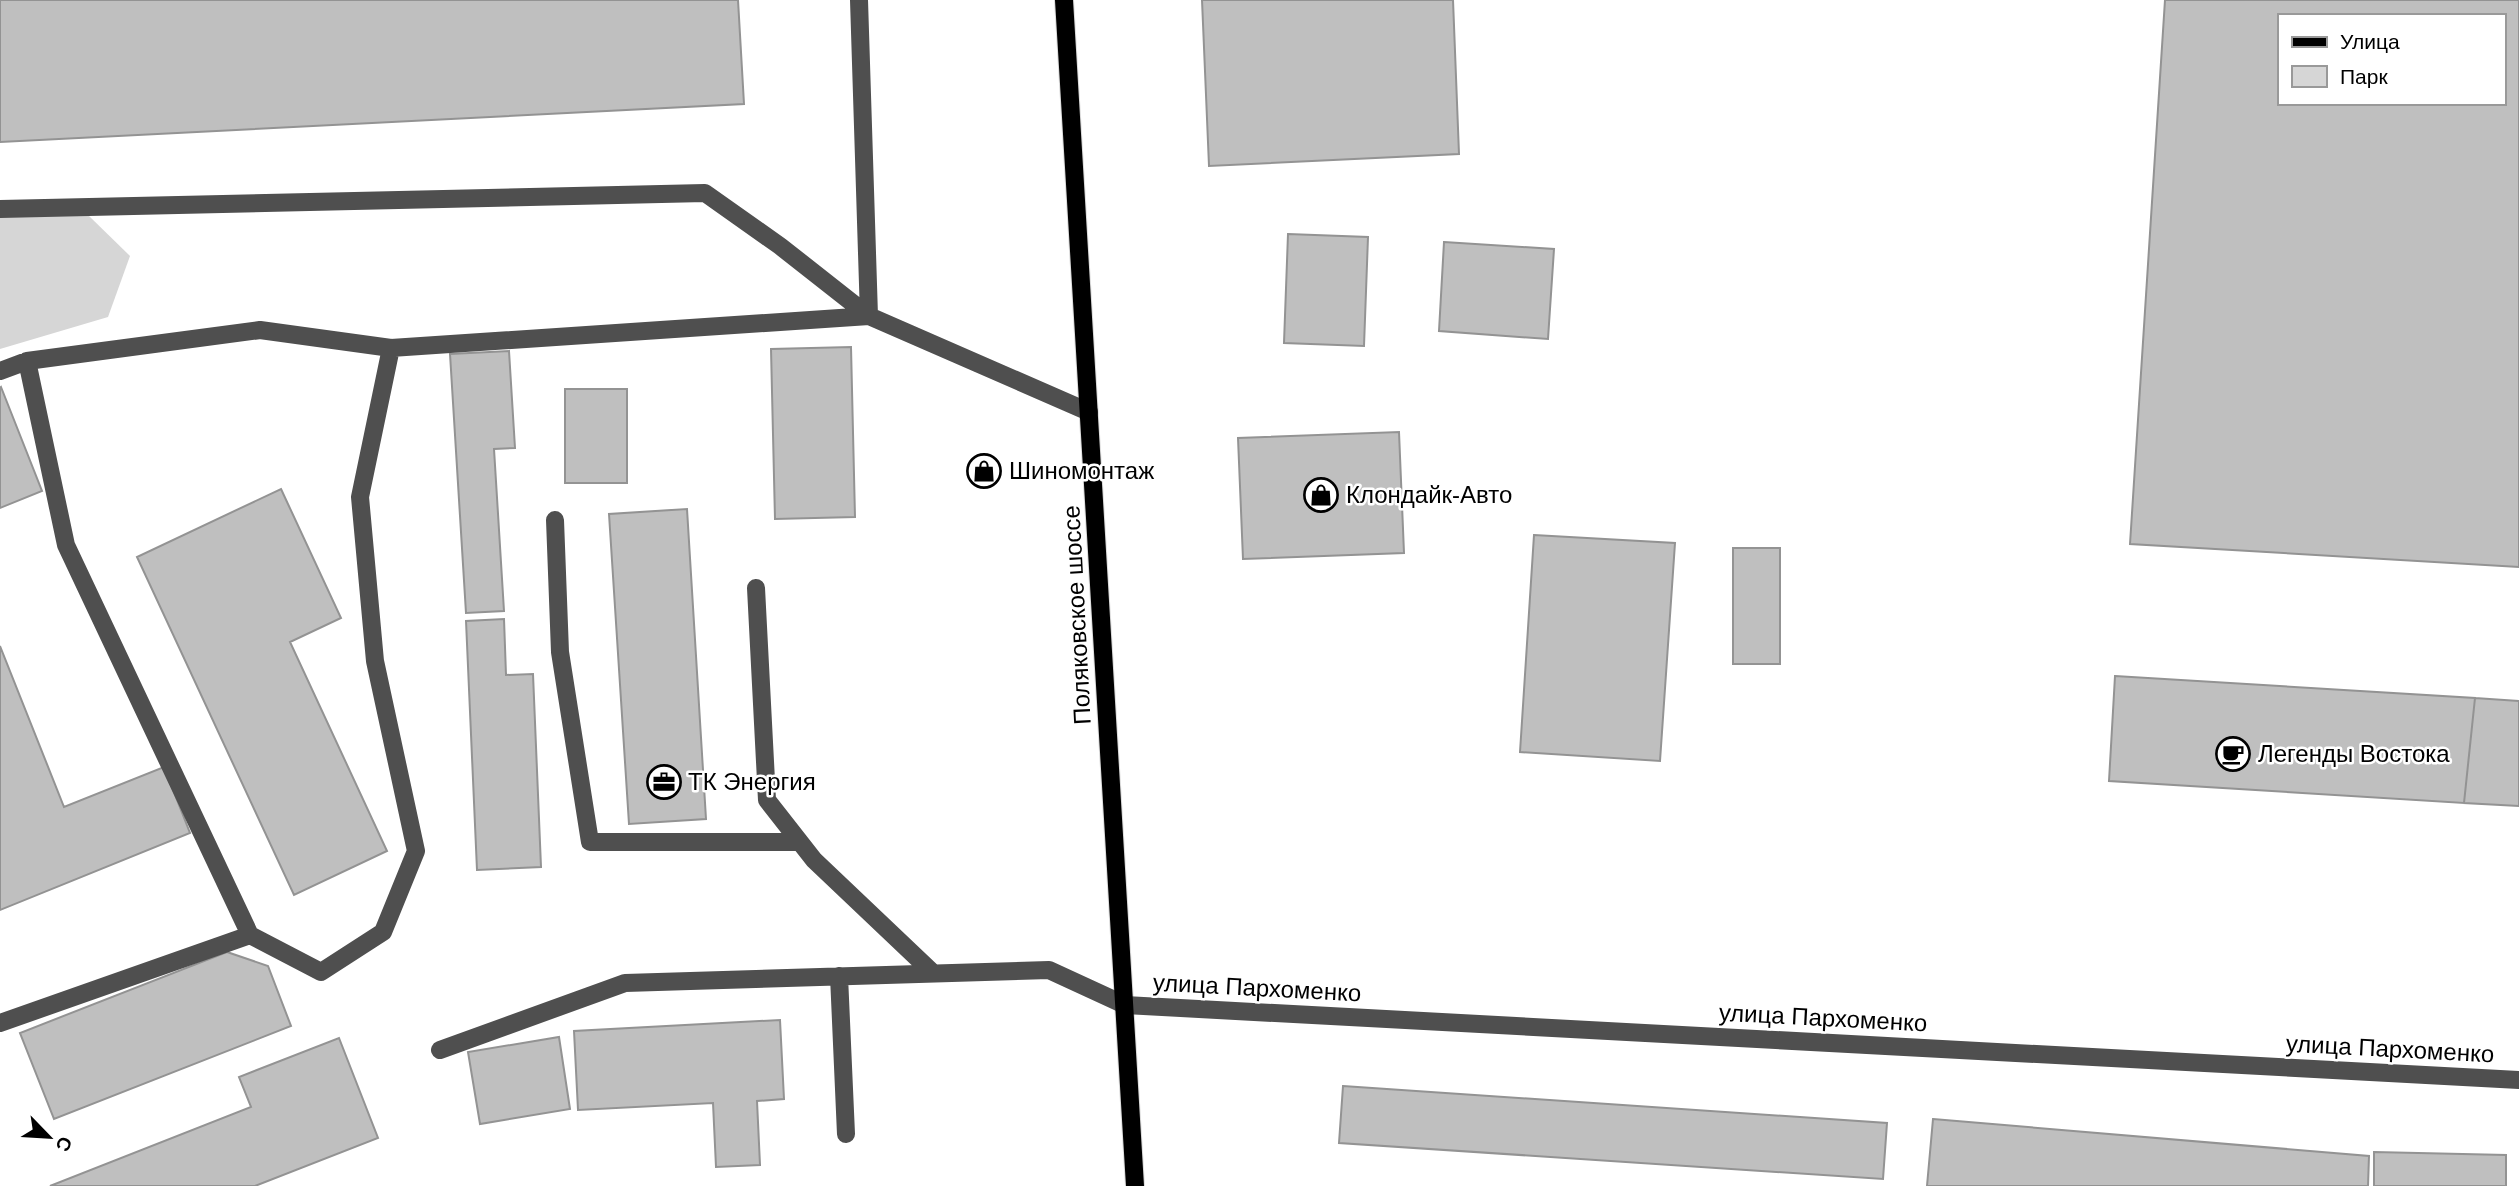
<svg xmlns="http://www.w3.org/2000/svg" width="2519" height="1186" font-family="Arial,sans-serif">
	<rect width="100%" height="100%" fill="#fff"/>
	<path fill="#d6d6d6" d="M88 215 130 256 108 317 0 349V217Z"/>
	<path fill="#bfbfbf" stroke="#939393" stroke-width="2" fill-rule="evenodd" d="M0 0H738L744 104 0 142Z
		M1202 0H1453L1459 154 1209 166Z
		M2165 0H2519V567L2130 544ZM2279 16H2503V103H2279Z
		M1288 234 1368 237 1364 346 1284 343Z
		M1444 242 1554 249 1548 339 1439 331Z
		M851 347 855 517 775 519 771 349Z
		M509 351 515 448 494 449 504 611 466 613 450 354Z
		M1 387 42 491 0 508V388Z
		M565 389H627V483H565Z
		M1399 432 1404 553 1243 559 1238 438Z
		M281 489 341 618 290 642 387 851 294 895 137 557Z
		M687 509 706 819 629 824 609 514Z
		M1534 535 1675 543 1660 761 1520 752Z
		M1733 548H1780V664H1733Z
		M504 619 506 675 533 674 541 867 477 870 466 621Z
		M0 646 64 807 164 767 190 833 0 910Z
		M2115 676 2475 698 2464 803 2109 781Z
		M2475 698 2519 701V806L2464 803Z
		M227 952 268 966 291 1026 54 1119 20 1033Z
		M780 1020 784 1099 757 1101 760 1165 716 1167 713 1103 578 1110 574 1031Z
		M559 1037 570 1109 480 1124 468 1052Z
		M339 1038 378 1138 255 1186H50L251 1107 239 1077Z
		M1343 1086 1887 1123 1883 1179 1339 1143Z
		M1933 1119 2369 1156 2368 1186H1927Z
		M2374 1152 2506 1155V1186H2374Z"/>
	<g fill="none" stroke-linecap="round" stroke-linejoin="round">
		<g stroke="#dbdbdb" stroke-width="20">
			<path id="major" d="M1064 0 1135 1186"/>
		</g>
		<path stroke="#4f4f4f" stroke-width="18" d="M859 0 869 316
			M0 209 705 193 780 246 869 316
			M27 361 260 330 391 348
			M0 371 27 361 66 545 250 935 321 972 383 932 416 851 375 661 360 497 391 348 869 316 1089 412
			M555 520 560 652 590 842H800
			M756 588 767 800 814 860 933 973
			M839 976 846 1134
			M0 1023 250 935
			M440 1050 625 983 1049 970 1125 1005 2519 1080"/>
		<use href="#major" stroke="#000" stroke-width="18"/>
	</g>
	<defs>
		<g id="shop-ring" transform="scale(1.75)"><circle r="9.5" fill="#fff" stroke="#000" stroke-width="1.5"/><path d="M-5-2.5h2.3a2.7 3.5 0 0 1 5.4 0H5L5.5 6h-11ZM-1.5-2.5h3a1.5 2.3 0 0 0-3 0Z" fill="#000"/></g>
		<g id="cafe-ring" transform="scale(1.75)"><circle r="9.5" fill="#fff" stroke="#000" stroke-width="1.5"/><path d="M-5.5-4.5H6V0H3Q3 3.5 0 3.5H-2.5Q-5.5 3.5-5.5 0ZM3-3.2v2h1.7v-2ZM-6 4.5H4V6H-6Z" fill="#000"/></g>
		<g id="office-ring" transform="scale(1.75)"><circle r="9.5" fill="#fff" stroke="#000" stroke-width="1.5"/><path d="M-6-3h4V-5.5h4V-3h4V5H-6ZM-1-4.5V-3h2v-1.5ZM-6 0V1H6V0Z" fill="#000"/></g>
	</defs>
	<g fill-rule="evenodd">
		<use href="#shop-ring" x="984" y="471"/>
		<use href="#shop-ring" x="1321" y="495"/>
		<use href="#cafe-ring" x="2233" y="754"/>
		<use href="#office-ring" x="664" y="782"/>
	</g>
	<g text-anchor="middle" stroke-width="5" stroke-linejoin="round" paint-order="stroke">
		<g font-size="24" fill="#000" stroke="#fff" text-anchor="start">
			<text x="1009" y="479">Шиномонтаж</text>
			<text x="1346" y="503">Клондайк-Авто</text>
			<text x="2258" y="762">Легенды Востока</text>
			<text x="688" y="790">ТК Энергия</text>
		</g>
		<g font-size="24" fill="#000" stroke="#fff">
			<text transform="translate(1077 615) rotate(-93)" y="8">Поляковское шоссе</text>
			<text transform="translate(1257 988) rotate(3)" y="8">улица Пархоменко</text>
			<text transform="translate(1823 1018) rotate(3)" y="8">улица Пархоменко</text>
			<text transform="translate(2390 1049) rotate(3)" y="8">улица Пархоменко</text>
		</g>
	</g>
	<rect x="2278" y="14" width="228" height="91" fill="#ffffff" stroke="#999999" stroke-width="2"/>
	<rect x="2292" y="37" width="35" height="10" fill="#000000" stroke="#999999" stroke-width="2"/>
	<text x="2340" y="49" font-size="21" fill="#000000">Улица</text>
	<rect x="2292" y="66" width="35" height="21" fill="#d6d6d6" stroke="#999999" stroke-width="2"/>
	<text x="2340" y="84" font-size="21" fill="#000000">Парк</text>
	<g transform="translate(49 1137) rotate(115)" stroke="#ffffff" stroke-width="5" paint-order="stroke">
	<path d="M0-5L12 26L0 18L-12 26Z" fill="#000000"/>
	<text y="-10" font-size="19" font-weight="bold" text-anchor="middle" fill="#000000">С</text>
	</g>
</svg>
